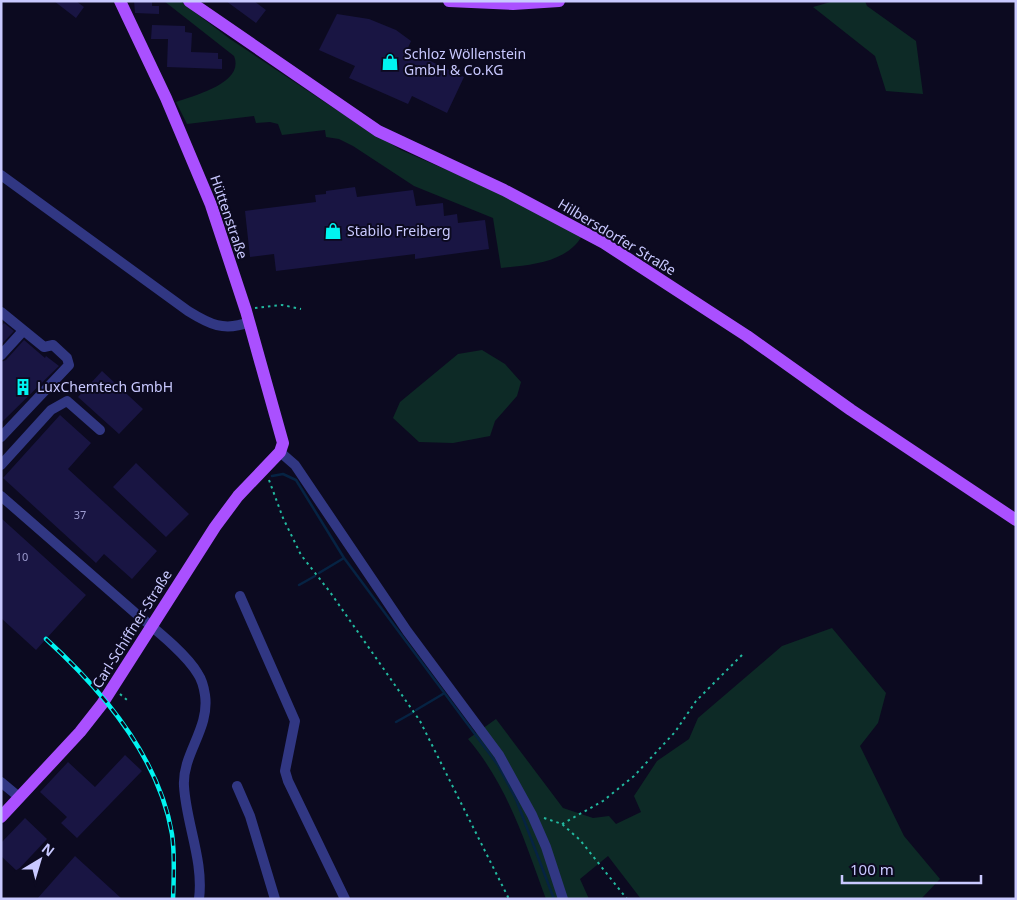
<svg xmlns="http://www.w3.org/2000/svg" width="1017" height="900" font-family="'Noto Sans',sans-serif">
	<rect width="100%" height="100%" fill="#0c0a20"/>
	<path fill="#0d2a26" d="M164 1H180L230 39 332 107 401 150 495 191 582 236C566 263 530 265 501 268L493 218 414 186 353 146 339 139 326 137 325 130 282 135 278 124 270 122 256 123 254 116 187 124 176 102C195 95 245 83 234 56Z
		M834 1H865L867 6 916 41 923 94 886 91 875 56 813 7Z
		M482 350 505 364 521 382 517 396 495 421 490 436 453 443 419 442 393 418 400 402 458 354Z
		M832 628 886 693 878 723 860 746 904 836 940 879 921 899H641L608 856 580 879 589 899H546C525 842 508 786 468 739L496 719 563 808 593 818 609 816 616 824 641 812 634 796 657 761 689 739 698 718 782 646Z"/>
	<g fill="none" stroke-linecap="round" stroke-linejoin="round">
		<path stroke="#062343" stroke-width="2.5" d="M272 476 283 474 296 480 344 558 498 765 516 799 554 899
			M319 573 344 558
			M299 585 315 576
			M416 710 443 694
			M396 722 412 713"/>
	</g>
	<path fill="#191543" d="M54 1H76L84 7 76 18Z
		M134 1H152V6H159V14L135 13Z
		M226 1H254L266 10 256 23Z
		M337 14 369 19 396 30 411 41 407 50 464 77 447 113 412 96 408 104 349 78 355 66 319 50Z
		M152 25 185 26V32L192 33 191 52 218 53V59H222V69L167 67 168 39H151Z
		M355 187 357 197 413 190 416 206 443 203 444 216 457 214 458 223 485 220 489 249 415 259V254L276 271 274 254 250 257 245 211 316 202 315 195 326 194V191Z
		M4 323 14 331 1 345V327Z
		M24 340 45 358 46 356 59 366 1 423V362L6 360Z
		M102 371 143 409 119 434 78 397Z
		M60 415 91 443 68 469 157 551 132 579 104 554 96 563 3 478Z
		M136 463 189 514 166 537 113 487Z
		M1 518 86 595 36 650 1 618Z
		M125 755 142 771 77 838 61 823 67 817 40 792 68 762 95 787Z
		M25 818 47 839 17 871 1 856V843Z
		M75 856 122 899H37Z"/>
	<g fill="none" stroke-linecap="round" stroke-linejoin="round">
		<path stroke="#22baa0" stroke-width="2" stroke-dasharray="2.5 4" stroke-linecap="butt" d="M255 308 282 305 301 309
			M269 480 283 518 301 555 330 592 420 721 509 899
			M120 694 127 700
			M544 818 562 824 580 840 627 899
			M562 824 603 801 634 776 675 732 696 701 742 655"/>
		<path stroke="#313783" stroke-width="10" d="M1 175 188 311C209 324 224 332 249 322
			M1 312 44 347 53 345 67 358 69 365 1 437
			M1 355 23 331
			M280 452 295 465 407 631 499 755 532 815 546 847 563 899
			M1 465 51 410 67 401 100 430
			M1 496C45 534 89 573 133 611 152 627 186 653 198 674 202 680 204 688 205 695 210 729 182 754 184 786 186 823 204 861 199 899
			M240 596 295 721 285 771 288 781 345 899
			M1 782 19 797
			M237 786 250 816 275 899"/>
		<path stroke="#aa50ff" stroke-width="12" d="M189 1 378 131 504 190 604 243 747 336 851 410 1016 520
			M449 1 513 4 559 1
			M1 817 80 732 102 704 215 527 238 496 280 452 283 443 246 311 211 205 166 98 120 1"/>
		<g stroke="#00f4f1" stroke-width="4.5">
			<path id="rail" d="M46 639C102 690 159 757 172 834 175 855 174 877 173 899"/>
		</g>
		<use href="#rail" stroke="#0c0a20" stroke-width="2.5" stroke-dasharray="8" stroke-linecap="butt"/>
	</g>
	<defs>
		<g id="shop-bare" transform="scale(1.35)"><path d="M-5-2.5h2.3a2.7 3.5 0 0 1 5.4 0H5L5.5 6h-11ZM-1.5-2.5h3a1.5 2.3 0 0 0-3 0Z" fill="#00f4f1" stroke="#0c0a20" stroke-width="2.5" paint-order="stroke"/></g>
		<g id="building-bare" transform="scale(1.35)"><path d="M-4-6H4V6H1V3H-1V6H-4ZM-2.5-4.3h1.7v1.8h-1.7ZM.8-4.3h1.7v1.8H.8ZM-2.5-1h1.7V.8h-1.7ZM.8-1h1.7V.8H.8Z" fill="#00f4f1" stroke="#0c0a20" stroke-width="2.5" paint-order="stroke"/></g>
	</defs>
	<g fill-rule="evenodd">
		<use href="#shop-bare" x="390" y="62"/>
		<use href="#shop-bare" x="333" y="231"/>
		<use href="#building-bare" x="23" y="387"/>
	</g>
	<g text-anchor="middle" stroke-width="4" stroke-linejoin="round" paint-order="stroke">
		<g font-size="11" fill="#9d9cd0">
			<text x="80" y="519">37</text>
			<text x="22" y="561">10</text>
		</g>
		<g font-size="14" fill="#c9c9ff" stroke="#0c0a20" text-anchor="start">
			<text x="404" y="59">Schloz Wöllenstein<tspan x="404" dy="16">GmbH &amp; Co.KG</tspan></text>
			<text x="347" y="236">Stabilo Freiberg</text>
			<text x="37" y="392">LuxChemtech GmbH</text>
		</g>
		<g font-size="14" fill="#c9c9ff" stroke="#0c0a20">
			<text transform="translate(229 217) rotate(71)" y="5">Hüttenstraße</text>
			<text transform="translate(617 237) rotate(31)" y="5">Hilbersdorfer Straße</text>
			<text transform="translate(132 629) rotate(-58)" y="5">Carl-Schiffner-Straße</text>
		</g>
	</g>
	<rect width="1017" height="900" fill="none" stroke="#c9c9ff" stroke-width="5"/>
	<g transform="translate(40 860) rotate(38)" stroke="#0c0a20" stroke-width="4" paint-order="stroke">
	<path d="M0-4L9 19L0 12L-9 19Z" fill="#c9c9ff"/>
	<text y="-8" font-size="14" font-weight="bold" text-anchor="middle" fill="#c9c9ff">N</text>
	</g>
	<path d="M842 875v8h139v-8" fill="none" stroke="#c9c9ff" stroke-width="2.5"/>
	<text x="850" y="875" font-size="15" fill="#c9c9ff" stroke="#0c0a20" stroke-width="4" paint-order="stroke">100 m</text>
</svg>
